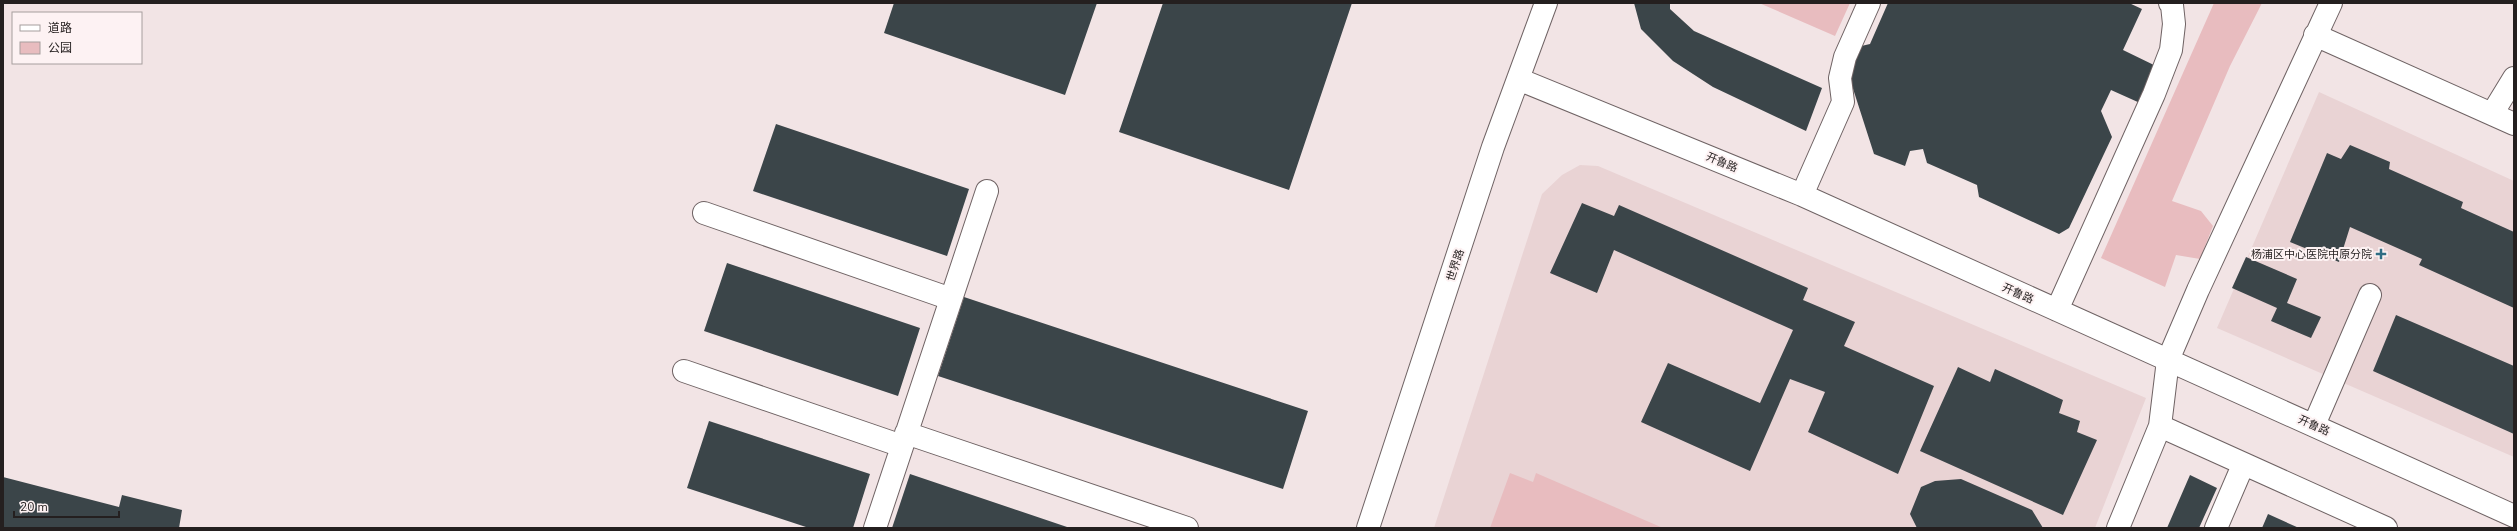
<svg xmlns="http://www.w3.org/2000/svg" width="2517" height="531" font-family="'Nunito Sans','Noto Sans SC',sans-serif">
	<rect width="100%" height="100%" fill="#f2e4e5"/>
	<path fill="#e9d3d4" d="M2319 92 2514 181V457L2217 328Z
		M1580 165 1598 166 2146 398 2095 528H1434L1542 194 1562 175Z"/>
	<path fill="#e8bcbf" d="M1759 3H1850L1835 36Z
		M2214 3H2262L2230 66 2172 201 2201 211 2213 226 2200 259 2176 255 2165 287 2101 258Z
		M1510 473 1533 482 1536 473 1663 528H1490Z"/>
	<path fill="#3b4549" d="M894 3H1097L1065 95 884 33Z
		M1163 3H1352L1289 190 1119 132Z
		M1634 3H1670V9L1694 31 1822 88 1806 131 1713 87 1673 61 1641 29Z
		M1888 3H2129L2142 9 2123 50 2158 67 2140 103 2111 90 2101 111 2112 137 2069 228 2059 234 1979 197 1977 185 1927 163 1923 149 1910 151 1905 166 1874 154 1847 70 1857 47 1870 44Z
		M776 124 969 189 947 256 753 191Z
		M2350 145 2390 162 2389 169 2463 202 2461 208 2514 232V308L2419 265 2422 259 2350 227 2339 262 2290 242 2327 153 2341 159Z
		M1582 203 1614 216 1619 205 1808 288 1803 300 1855 322 1844 346 1934 386 1898 474 1808 432 1825 392 1790 379 1750 471 1641 422 1668 363 1760 403 1793 330 1614 250 1597 293 1550 273Z
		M2246 257 2297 279 2287 303 2321 317 2311 338 2271 321 2277 308 2232 288Z
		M727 263 920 328 898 396 704 331Z
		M964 297 1308 411 1283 489 938 376Z
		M2396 315 2514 366V434L2373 371Z
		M1958 367 1990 382 1995 369 2063 400 2059 413 2080 421 2077 432 2097 440 2063 515 1920 451Z
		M709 421 870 474 853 528H809L687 488Z
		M910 474 1070 528H892Z
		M2190 475 2217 488 2199 528H2167Z
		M3 477 119 507 122 495 182 510 179 528H3Z
		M1961 479 2032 510 2043 528H1917L1910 514 1921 487 1935 481Z
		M2268 514 2299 528H2262Z"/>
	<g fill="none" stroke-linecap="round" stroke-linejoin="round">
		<g stroke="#6f6364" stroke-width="24">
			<path id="minor" d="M2315 35 2514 124
				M1518 79 1802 195 2514 516
				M2492 114 2514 78
				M1802 195 1843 102 1840 78 1845 57 1869 3
				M704 213 951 299
				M2057 310 2154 94 2171 50 2174 24 2172 5 2170 3
				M684 371 902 446
				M2314 425 2370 295
				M2160 426 2386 528
				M906 433 1187 528
				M875 528 987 191
				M1368 528 1493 147 1546 3
				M2118 528 2160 426 2168 360 2198 290 2331 3
				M2216 528 2243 465"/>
		</g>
		<use href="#minor" stroke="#fff" stroke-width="22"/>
	</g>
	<path fill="#2f6c83" stroke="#fdf2f3" stroke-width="1.5" d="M2379 248h4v4h4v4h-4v4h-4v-4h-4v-4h4z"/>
	<g text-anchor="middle" stroke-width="4" stroke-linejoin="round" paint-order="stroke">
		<g font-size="11" fill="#241f1f" stroke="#fdf2f3">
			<text transform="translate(1722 162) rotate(23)" y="4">开鲁路</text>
			<text transform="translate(1455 265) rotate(-72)" y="4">世界路</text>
			<text transform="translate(2018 293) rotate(24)" y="4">开鲁路</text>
			<text transform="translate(2314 425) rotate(24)" y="4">开鲁路</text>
		</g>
		<g font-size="11" fill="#241f1f" stroke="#fdf2f3" text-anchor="end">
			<text x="2372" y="258">杨浦区中心医院中原分院</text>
		</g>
	</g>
	<rect width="2517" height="531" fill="none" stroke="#241f1f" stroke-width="8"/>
	<rect x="12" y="12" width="130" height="52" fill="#fdf2f3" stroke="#a69e9e"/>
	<rect x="20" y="25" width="20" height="6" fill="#ffffff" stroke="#a69e9e"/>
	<text x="48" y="32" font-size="12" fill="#241f1f">道路</text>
	<rect x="20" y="42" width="20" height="12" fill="#e8bcbf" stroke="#a69e9e"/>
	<text x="48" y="52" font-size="12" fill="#241f1f">公园</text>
	<path d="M14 511v6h105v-6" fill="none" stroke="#241f1f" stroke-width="2"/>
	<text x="20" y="511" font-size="12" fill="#241f1f" stroke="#fdf2f3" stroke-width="3" paint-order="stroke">20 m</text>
</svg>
